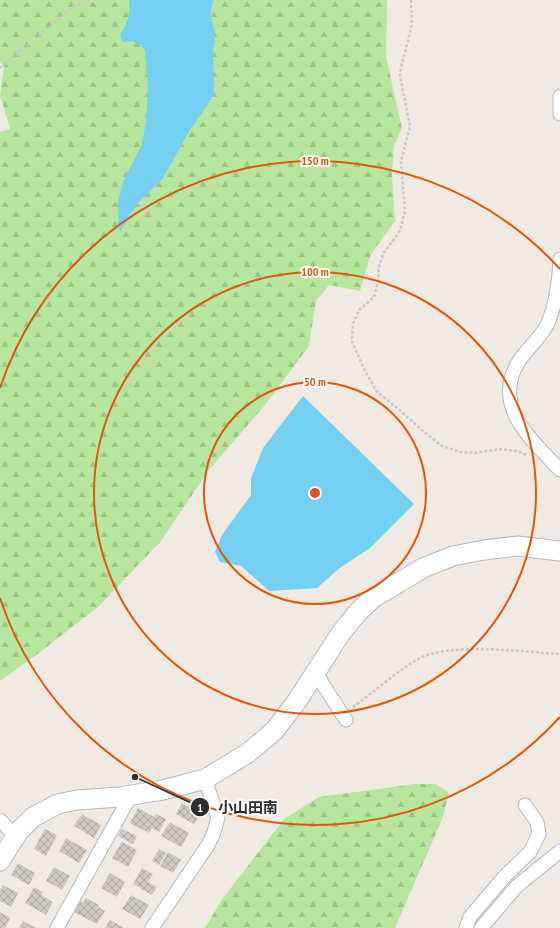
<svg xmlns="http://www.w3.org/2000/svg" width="560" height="928" font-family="'PT Sans Narrow','Noto Sans JP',sans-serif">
	<defs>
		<pattern id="forest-firs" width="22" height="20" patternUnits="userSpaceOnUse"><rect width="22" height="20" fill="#b6e59e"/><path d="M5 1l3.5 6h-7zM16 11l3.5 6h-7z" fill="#9dc588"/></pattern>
		<pattern id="building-cross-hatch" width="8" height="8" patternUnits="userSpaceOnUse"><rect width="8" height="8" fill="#cbc7bf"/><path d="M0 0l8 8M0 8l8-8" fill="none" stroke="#afaba4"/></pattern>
	</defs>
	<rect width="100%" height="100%" fill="#efe9e1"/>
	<path fill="url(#forest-firs)" d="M0 0H387L386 57 402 128 394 146 392 174 395 221 371 254 360 291 329 285 316 301 309 346 265 405 208 471 161 541 99 606 39 653 0 681V132L10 129 0 95 4 66 0 62Z
		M415 784H435L449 792 443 817 395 928H205L223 898 284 819 319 797Z"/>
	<path fill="#75cff0" d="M129 0H215L213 1 210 15 213 24 215 40 213 51 214 93 208 104 188 133 174 159 163 178 138 203 120 232 118 222V202L123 182 142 144 146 121 148 88 145 51 140 44 132 41 122 42 120 34C128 24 131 12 129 0Z
		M303 396 414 504 370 548 341 567 317 588 269 591 241 566 220 562 215 552 222 535 251 495V478L263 448Z"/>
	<path fill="url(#building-cross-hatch)" d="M182 803 192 809 194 804 203 809 194 824 176 814Z
		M138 808 154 817 156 814 166 819 159 832 152 828 149 833 130 823Z
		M82 814 101 825 94 838 74 826Z
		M170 822 189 833 181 847 161 836Z
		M45 829 57 835 46 856 34 849Z
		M122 829 137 836 133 844 118 836Z
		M66 838 87 850 79 863 59 851Z
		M122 842 137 850 128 867 112 858Z
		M159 849 166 853 159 865 152 861Z
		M168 852 181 860 173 873 160 866Z
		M18 863 35 873 29 885 11 875Z
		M54 867 70 876 62 890 46 881Z
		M142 868 153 874 148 882 157 887 152 895 133 884Z
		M110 873 125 882 117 897 101 888Z
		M3 885 18 893 11 907 0 901V890Z
		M34 887 43 892 41 895 53 902 46 915 25 903Z
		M131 895 149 905 140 919 122 909Z
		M86 898 99 905 98 907 105 911 97 924 74 912 81 901 83 903Z
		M0 912 10 918 5 928H0Z
		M110 920 124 928H105Z
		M23 921 36 928H19Z"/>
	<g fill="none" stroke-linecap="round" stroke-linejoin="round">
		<g stroke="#b4b7c1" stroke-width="15">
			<path id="street" d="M560 96V114
				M560 259C559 281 556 305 547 325 540 338 527 349 519 361 491 406 531 439 560 470
				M317 671 322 683 346 720
				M0 820 15 836
				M57 928 131 795
				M152 928 208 845 214 832 218 818 205 779
				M466 928 470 917 506 875 530 852 539 834 537 822 525 805
				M481 928 517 886 560 851"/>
		</g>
		<g stroke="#b4b7c1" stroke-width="21">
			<path id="secondary" d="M0 861 19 831 33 817 58 804 77 800 120 797 163 790 205 779 248 753 274 731 295 704 341 633 358 612 373 598 423 568 453 556 484 550 518 546 560 551"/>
		</g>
		<path stroke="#c9c9c9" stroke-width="2.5" stroke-dasharray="3 2" stroke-linecap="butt" d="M411 0 412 25 401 67 400 76 410 126 401 162 405 211 400 231 383 254 379 267 378 282 374 297 359 310 353 324 352 341 364 369 377 392 396 407 424 432 442 446 461 452 475 453 500 449 516 451 527 455
			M0 68 73 7 93 0
			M353 707C374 692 398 670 420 658 454 642 522 652 560 654"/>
		<use href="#street" stroke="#fff" stroke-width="13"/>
		<use href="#secondary" stroke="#fff" stroke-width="19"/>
	</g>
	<g fill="none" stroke="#df570e" stroke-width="2">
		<circle cx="315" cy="493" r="111"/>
		<circle cx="315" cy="493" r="221"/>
		<path d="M560 717A332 332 0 0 1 0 598M0 388A332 332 0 0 1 560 269"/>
	</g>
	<circle cx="315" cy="493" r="6" fill="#df570e" stroke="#fff" stroke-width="2"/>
	<g font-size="12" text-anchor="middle" font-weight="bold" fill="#df570e" stroke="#fff" stroke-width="4" stroke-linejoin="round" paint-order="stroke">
		<text x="315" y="165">150 m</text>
		<text x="315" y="276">100 m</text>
		<text x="315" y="386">50 m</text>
	</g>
	<path fill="none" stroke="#2e2e2e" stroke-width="1.5" d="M135 777L200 807"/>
	<g fill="#2e2e2e" stroke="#fff" stroke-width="1.5">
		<circle cx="135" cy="777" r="4"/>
		<circle cx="200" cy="807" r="10"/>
	</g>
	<g font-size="12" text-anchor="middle" font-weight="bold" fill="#fff">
		<text x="200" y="812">1</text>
	</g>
	<g font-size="15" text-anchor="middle" font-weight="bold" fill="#2e2e2e" stroke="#fff" stroke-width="4" stroke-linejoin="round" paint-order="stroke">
		<text x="248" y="813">小山田南</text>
	</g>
</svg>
